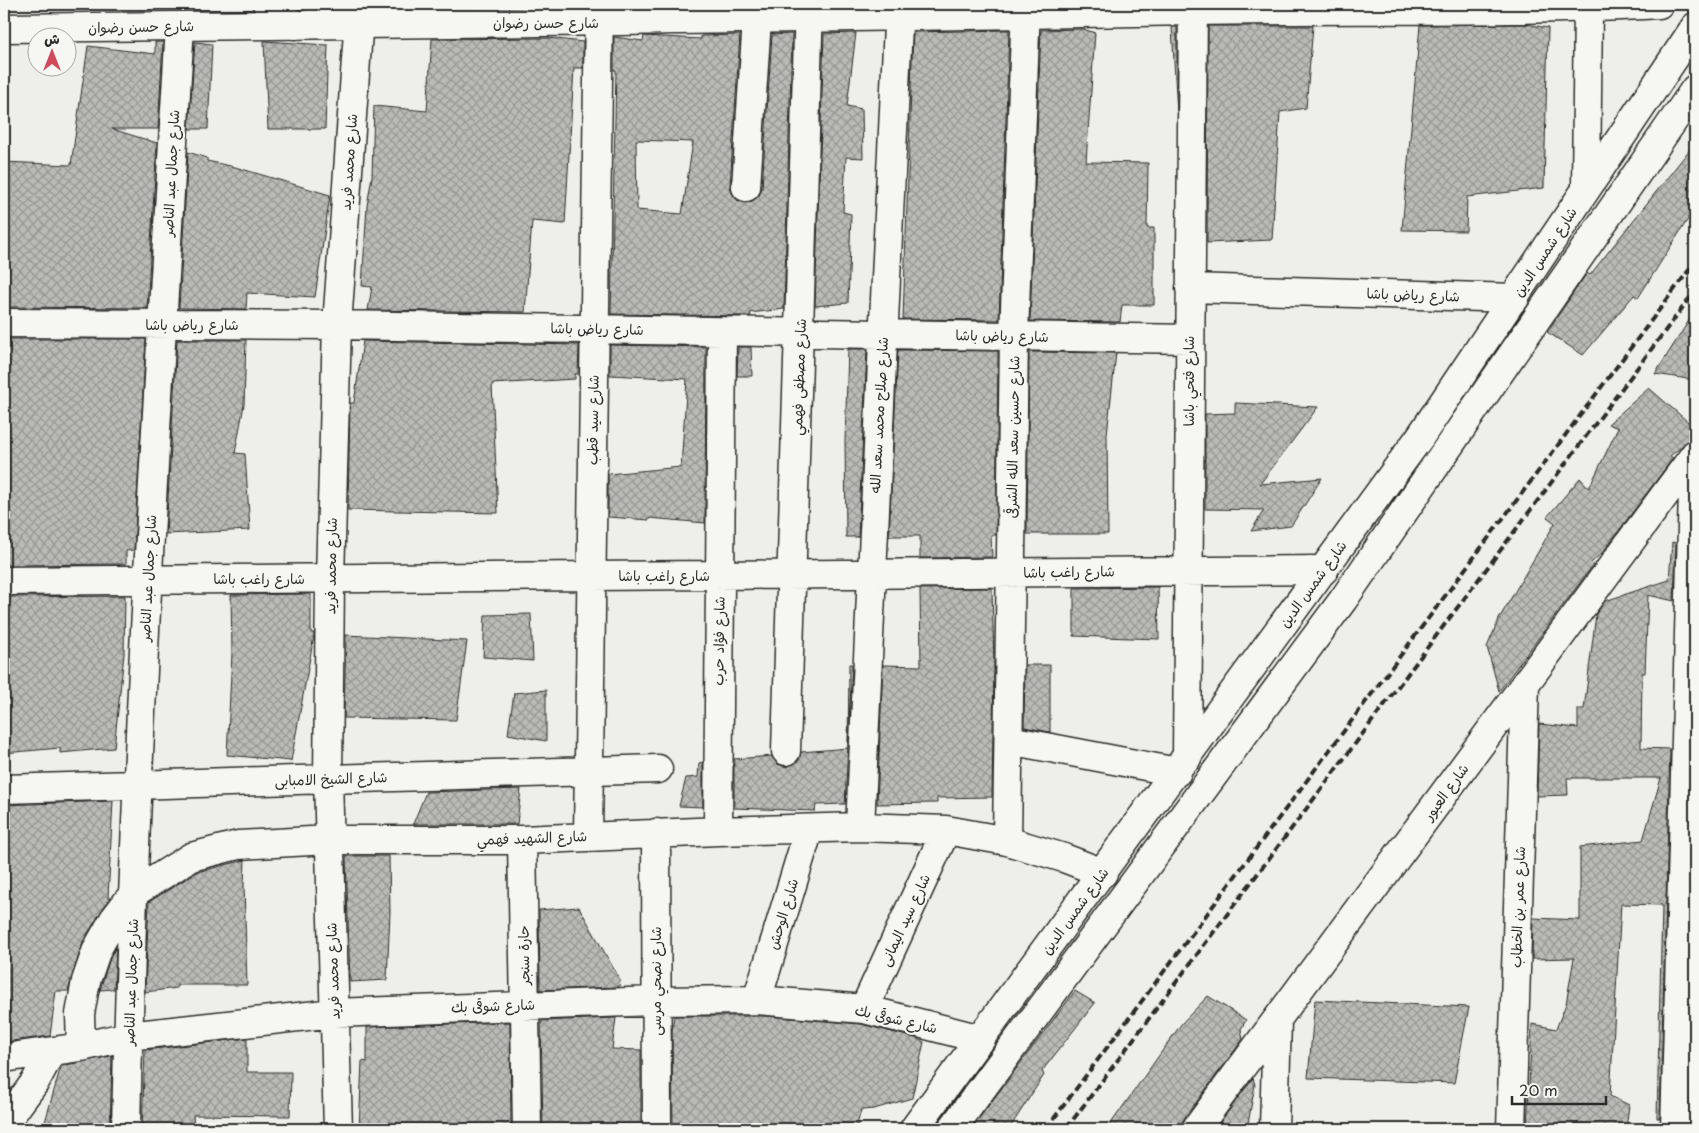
<svg xmlns="http://www.w3.org/2000/svg" width="1699" height="1133" font-family="'Playpen Sans','Playpen Sans Arabic',sans-serif">
	<defs>
		<pattern id="building-cross-hatch" width="8" height="8" patternUnits="userSpaceOnUse" patternTransform="scale(1.25)"><rect width="8" height="8" fill="#babab7"/><path d="M0 0l8 8M0 8l8-8" fill="none" stroke="#979795"/></pattern>
	</defs>
	<rect width="100%" height="100%" fill="#eeeeea"/>
	<filter id="ink" filterUnits="userSpaceOnUse"><feTurbulence type="fractalNoise" baseFrequency=".02" numOctaves="2"/><feDisplacementMap in="SourceGraphic" scale="10" xChannelSelector="R" yChannelSelector="G"/><feConvolveMatrix kernelMatrix="1 2 1 2 8 2 1 2 1" color-interpolation-filters="sRGB"/></filter>
	<g filter="url(#ink)">
		<path fill="url(#building-cross-hatch)" stroke="#2b2b2b" fill-rule="evenodd" d="M1526 24 1548 28 1544 188 1467 197 1466 231 1402 230 1420 25Z
			M1208 26H1313L1306 108 1280 112 1272 240 1207 243Z
			M1172 27H1177V113Z
			M1083 29 1095 33 1086 162 1148 163 1147 228H1154V305H1122L1120 322 1030 321 1041 30Z
			M1009 30 999 320 903 319 913 32Z
			M856 33 847 106 862 109 863 158 846 157 843 212 851 214 848 303 815 306 824 34Z
			M792 34 784 309 750 313 751 316 611 314 616 70H614V37L643 41 644 36 701 39V36L740 35 730 186 732 193 737 200 745 203 752 201 759 196 762 188 772 35ZM636 140 693 142 682 214 637 210Z
			M548 38 583 42V68H574L565 224 532 221 525 312 368 310 372 287 362 286 367 206 372 176 374 106 427 111 432 39Z
			M264 41 328 45 325 129H268Z
			M155 42H163L158 129H112L157 143 147 308 4 307V162L71 165 88 46 155 54Z
			M195 42 212 44 208 129H189Z
			M1695 143V208L1638 298 1634 295 1583 355 1547 332 1587 273 1590 275Z
			M188 152 207 158V161L235 167 330 195 315 297 247 293 246 309 179 308Z
			M1695 311V380L1655 374Z
			M4 339H146L134 550 126 551V564L4 565Z
			M177 340H246L244 405 235 453 245 454 250 530 166 534Z
			M363 341 579 345 578 374H575V379L492 384 498 513 348 510 350 403H354Z
			M610 345 706 347 705 523 649 518V520L608 517V474L681 467 687 379 610 375Z
			M738 347H751L752 376H737Z
			M848 349H867L858 537H846L845 441Z
			M898 350 998 351 996 535H991L992 557 920 558V536H889Z
			M1029 352 1116 353 1107 434 1108 534H1027Z
			M1649 388 1695 428V435L1670 456 1673 458 1602 553 1591 563 1593 565 1499 691 1487 647 1500 617 1555 523 1547 517 1580 478 1589 488 1618 428 1608 424Z
			M1235 403 1318 407 1260 484 1322 478 1291 526 1251 531 1264 510 1205 509V414L1235 413Z
			M1672 542 1676 543 1674 601 1648 595 1645 673H1642L1641 748 1670 749 1660 1118H1657L1662 905 1621 904 1610 1096 1629 1105 1626 1129H1527L1532 1024 1556 1029 1566 1004 1574 958 1532 959 1533 918 1580 920V847L1643 840 1661 778H1567L1568 795 1537 796 1539 724 1578 728V709H1584L1596 614 1605 601 1669 580Z
			M1158 587 1159 639 1074 636V588Z
			M992 588 994 665 992 797 937 798V803L877 804 883 665 921 666 920 589Z
			M311 594V633H314V636L291 761 227 755 232 653 231 595Z
			M125 596 124 654 114 748 60 753V748L4 753V597Z
			M531 614 533 661 483 657 485 615Z
			M346 635 467 641 456 720 344 718Z
			M849 664H852L845 804 816 805 815 811 734 808V759L772 756 777 764 786 767 794 764 799 760 801 752 848 748Z
			M1025 665H1050V732L1024 727Z
			M546 690V741L508 734 514 693Z
			M703 762V807L679 806 686 778 698 777 699 763Z
			M521 789 517 824H413L426 792Z
			M113 801 108 898H110L83 941 68 991H56L50 1036 4 1042V805Z
			M346 856H389L390 912 387 980 350 982Z
			M245 860 244 885 247 985H177V988L145 992 149 902 197 872Z
			M579 907 620 980 619 987 540 990 539 910Z
			M116 948 114 989 100 990 111 955Z
			M1695 965V1113L1691 1114Z
			M1075 991 1095 1003 1042 1071 1044 1075 1009 1129H971Z
			M1208 996 1246 1020 1241 1029 1243 1039 1183 1120 1181 1129H1107L1182 1023Z
			M1315 1000 1469 1007 1454 1083 1308 1078Z
			M674 1016H766L861 1024 915 1038 924 1042 912 1098 874 1109 861 1110 856 1129H673L672 1031Z
			M616 1018 612 1049 641 1050V1129H543L541 1021Z
			M510 1022 511 1129H359L362 1061 367 1062V1027Z
			M247 1038V1072H291L290 1116 193 1115 194 1129H142L145 1050Z
			M111 1056H112L110 1129H43L61 1066Z
			M1253 1078 1255 1085 1247 1129H1215Z"/>
		<g fill="none" stroke-linecap="round" stroke-linejoin="round">
			<g stroke="#2b2b2b" stroke-width="31">
				<path id="street" d="M267 4 295 25
					M318 4 344 24
					M746 187 758 4
					M1586 188 1588 4
					M1190 288 1515 298
					M4 323 337 325 1190 339
					M4 581 1324 570
					M1009 740 1177 772
					M786 751 809 4
					M1187 758 1193 4
					M4 789 658 769
					M860 827 899 4
					M718 831 722 332
					M656 833 657 1129
					M588 837 599 4
					M522 840 527 1129
					M1007 841 1014 336 1026 4
					M757 1000 809 829
					M864 1009 946 830
					M81 1047 80 1014 86 981 97 949 114 919 134 893 191 857 238 845 329 840H522L718 831 860 827 946 830 1007 841 1064 858 1103 873
					M4 1058 81 1047 128 1036 334 1013 655 1001 757 1000 864 1009 981 1039
					M4 1124 35 1082 51 1052
					M126 1129C134 761 158 394 180 26
					M338 1129 328 779 330 579 337 325 360 4
					M1196 1129 1695 454
					M1274 1129 1277 1020
					M1511 1129 1525 684
					M1675 1129 1694 456"/>
			</g>
			<g stroke="#2b2b2b" stroke-width="31">
				<path id="secondary" d="M4 28C400 24 797 20 1193 11 1348 8 1504 13 1659 4
					M914 1129 1420 437 1695 27
					M952 1129 1343 600 1695 89"/>
			</g>
			<use href="#street" stroke="#f6f6f2" stroke-width="28"/>
			<use href="#secondary" stroke="#f6f6f2" stroke-width="28"/>
			<path stroke="#2b2b2b" stroke-width="4" stroke-dasharray="8 4" stroke-linecap="butt" d="M1046 1129 1695 262
				M1066 1129 1695 291"/>
		</g>
	</g>
	<g text-anchor="middle" stroke-width="4" stroke-linejoin="round" paint-order="stroke">
		<g font-size="14" fill="#2b2b2b" stroke="#f6f6f2">
			<text x="546" y="28">شارع حسن رضوان</text>
			<text transform="translate(141 27) rotate(-1)" y="5">شارع حسن رضوان</text>
			<text transform="translate(349 162) rotate(-86)" y="5">شارع محمد فريد</text>
			<text transform="translate(171 173) rotate(-87)" y="5">شارع جمال عبد الناصر</text>
			<text transform="translate(1545 252) rotate(-57)" y="5">شارع شمس الدين</text>
			<text transform="translate(1413 295) rotate(2)" y="5">شارع رياض باشا</text>
			<text x="192" y="330">شارع رياض باشا</text>
			<text transform="translate(597 329) rotate(1)" y="5">شارع رياض باشا</text>
			<text transform="translate(1002 336) rotate(1)" y="5">شارع رياض باشا</text>
			<text transform="translate(799 377) rotate(-88)" y="5">شارع مصطفى فهمي</text>
			<text transform="translate(1189 381) rotate(-90)" y="5">شارع فتحي باشا</text>
			<text transform="translate(879 415) rotate(-87)" y="5">شارع صلاح محمد سعد الله</text>
			<text transform="translate(593 420) rotate(-89)" y="5">شارع سيد قطب</text>
			<text transform="translate(1013 437) rotate(-89)" y="5">شارع حسين سعد الله الشرقى</text>
			<text transform="translate(331 566) rotate(-89)" y="5">شارع محمد فريد</text>
			<text transform="translate(1069 572) rotate(-1)" y="5">شارع راغب باشا</text>
			<text x="664" y="581">شارع راغب باشا</text>
			<text transform="translate(148 578) rotate(-87)" y="5">شارع جمال عبد الناصر</text>
			<text x="259" y="584">شارع راغب باشا</text>
			<text transform="translate(1313 584) rotate(-54)" y="5">شارع شمس الدين</text>
			<text transform="translate(719 641) rotate(-89)" y="5">شارع فؤاد حرب</text>
			<text transform="translate(331 779) rotate(-2)" y="5">شارع الشيخ الامبابى</text>
			<text transform="translate(1446 792) rotate(-54)" y="5">شارع العبور</text>
			<text transform="translate(532 838) rotate(-2)" y="5">شارع الشهيد فهمي</text>
			<text transform="translate(1518 907) rotate(-88)" y="5">شارع عمر بن الخطاب</text>
			<text transform="translate(1075 911) rotate(-54)" y="5">شارع شمس الدين</text>
			<text transform="translate(783 914) rotate(-73)" y="5">شارع الوحش</text>
			<text transform="translate(905 920) rotate(-65)" y="5">شارع سيد اليمانى</text>
			<text transform="translate(524 955) rotate(-91)" y="5">حارة سنجر</text>
			<text transform="translate(333 971) rotate(-92)" y="5">شارع محمد فريد</text>
			<text transform="translate(656 981) rotate(-90)" y="5">شارع نصحي مرسى</text>
			<text transform="translate(131 982) rotate(-88)" y="5">شارع جمال عبد الناصر</text>
			<text transform="translate(493 1006) rotate(-2)" y="5">شارع شوقى بك</text>
			<text transform="translate(896 1019) rotate(13)" y="5">شارع شوقى بك</text>
		</g>
	</g>
	<rect width="1699" height="1133" fill="none" stroke="#f6f6f2" stroke-width="20"/>
	<rect x="10" y="10" width="1679" height="1113" fill="none" stroke="#2b2b2b" stroke-width="2" filter="url(#ink)"/>
	<g transform="translate(52 52)"><circle r="24" fill="#f6f6f2" stroke="#a5a5a2"/>
	<path d="M0-4L9 19L0 12L-9 19Z" fill="#d1495b"/>
	<text y="-8" font-size="14" font-weight="bold" text-anchor="middle" fill="#2b2b2b">ش</text>
	</g>
	<path d="M1512 1096v8h94v-8" fill="none" stroke="#2b2b2b" stroke-width="2.5"/>
	<text x="1519" y="1096" font-size="15" fill="#2b2b2b" stroke="#f6f6f2" stroke-width="4" paint-order="stroke">20 m</text>
</svg>
